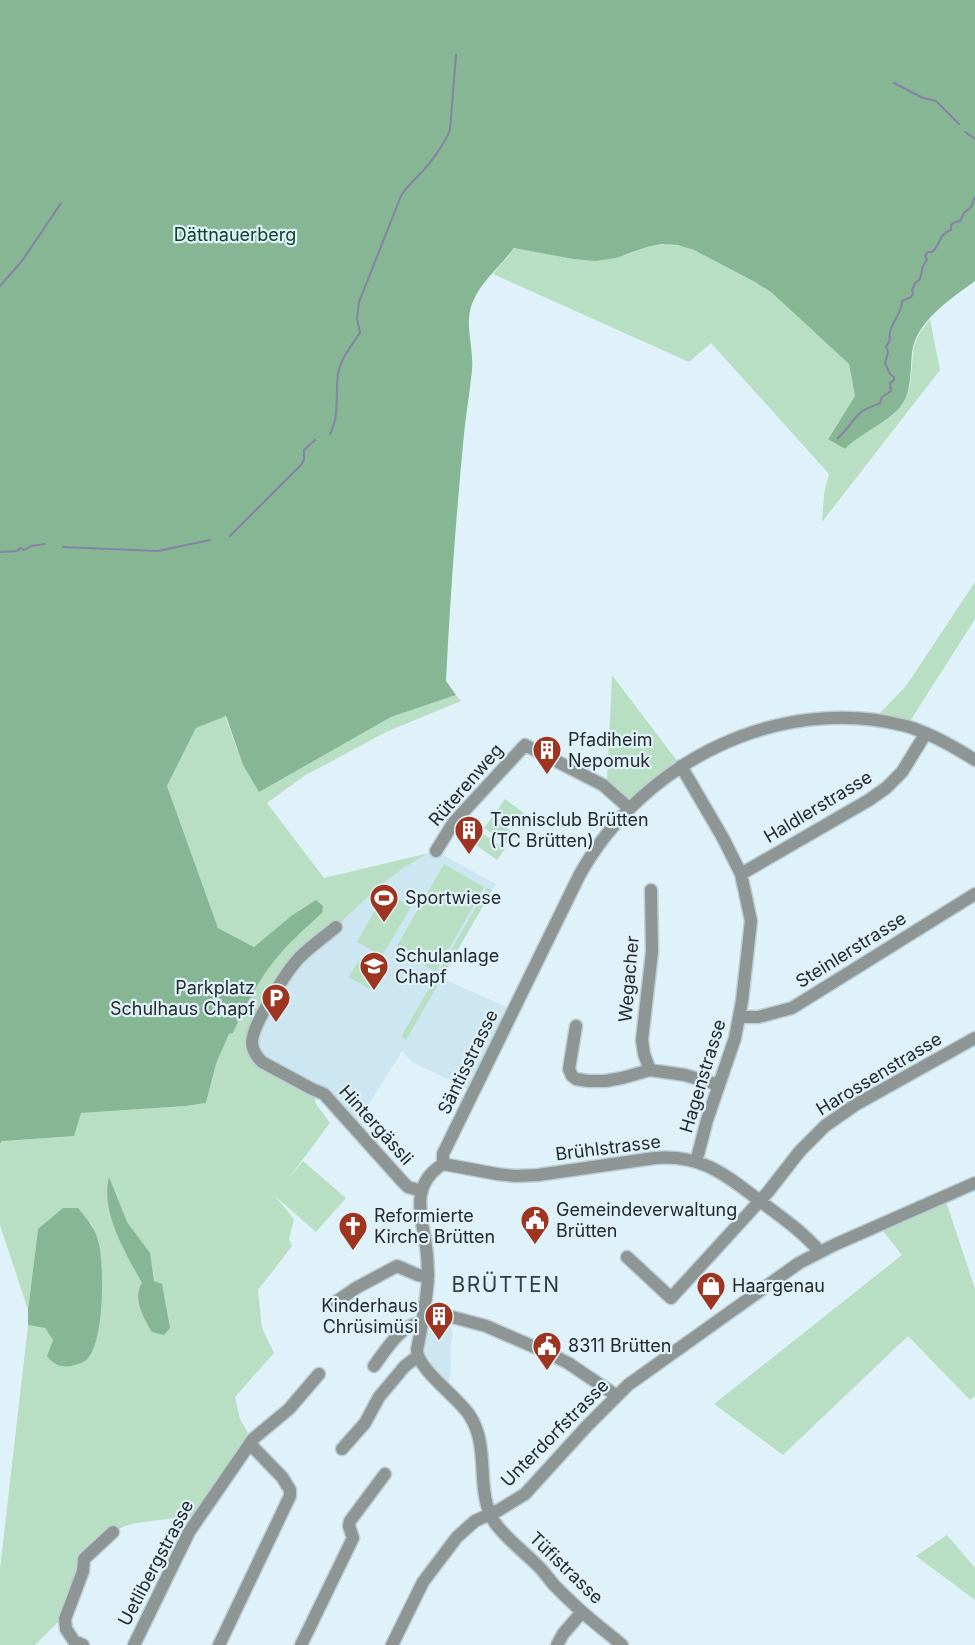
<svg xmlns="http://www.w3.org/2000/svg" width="975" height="1645" font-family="Inter,sans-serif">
	<rect width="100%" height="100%" fill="#e0f2f9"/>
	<path fill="#cce7f1" d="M436 851 496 884 441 978 514 1010 474 1092 412 1062 402 1051 355 1127 324 1094 262 1062 252 1034 287 973 377 888 405 867 429 853Z
		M442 1318 449 1320 453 1334 450 1348 451 1373 448 1383 433 1367 426 1357 425 1344 426 1332H429L431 1325 436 1320 441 1321Z"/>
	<path fill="#b8dfc3" d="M666 244 683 246 694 250 755 282 771 292 849 364 855 396 828 438 845 449 861 435 892 416 902 405 910 386 914 345 919 334 930 319 940 370 822 522 824 494 829 474 711 343 689 362 493 274 515 248 573 259 602 260 629 254 647 247Z
		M975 582V619L907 726 874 719 905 687 912 677Z
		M612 675 681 766 629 808 607 781Z
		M456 695 461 701 386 732 304 776 267 803 324 878 429 853 405 867 377 888 336 927 312 946 252 1034 256 1055 312 1089 316 1104 330 1123 288 1179 303 1161 346 1198 316 1232 275 1196 294 1219 289 1239 292 1246 258 1290 262 1328 274 1353 235 1397 240 1419 250 1436 200 1515 136 1523 125 1526 113 1532 84 1559 65 1619 59 1621 35 1645H0V1569L28 1325 45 1328 53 1340 47 1356 102 1297 99 1243 91 1223 38 1229 28 1310 0 1225V1144L2 1141 81 1113 186 1106 206 1103 216 1064 229 1034 233 1033C245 1007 257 981 275 959 290 942 306 928 322 913L291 916 254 947 218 928 167 786 196 728 225 716 243 765 259 791 391 717Z
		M505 799 528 816 520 826 497 810Z
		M492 817 515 834 508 844 484 828Z
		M481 832 505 849 497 860 473 843Z
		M444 864 484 887 436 972 395 949Z
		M487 888 492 890 406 1040 401 1037Z
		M385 892 411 907 382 956 357 942Z
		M358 961 380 973 370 989 349 977Z
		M946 1201 975 1289V1396L970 1400 908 1336 783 1455 714 1404 902 1255 882 1230Z
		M947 1535 975 1568V1600L916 1556Z"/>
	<path fill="#87b695" d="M0 0H975V281C952 298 915 322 912 353 910 370 912 388 903 403 892 421 861 432 845 449L828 439 855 396 849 364 771 292 755 282 694 250 678 245 662 244 647 247 616 258 595 261 573 259 514 248C500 267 478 284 471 307 465 326 474 350 472 370 470 392 466 413 464 434 456 517 450 599 446 681L456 695 391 717 259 792 243 765 226 716 196 728 167 786 218 928 254 947 291 916 316 900 323 906 322 913C306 928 289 942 275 960 257 982 245 1007 233 1033L229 1034 216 1064 206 1103 186 1106 81 1113 74 1136 2 1141 0 1144Z
		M109 1177 127 1222 150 1253 154 1281 162 1284 170 1328 164 1335 152 1332C144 1319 132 1298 142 1283 126 1253 100 1212 109 1177Z
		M63 1208H78C87 1219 96 1229 99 1244 104 1267 105 1346 85 1361 82 1363 75 1365 71 1366 61 1368 53 1364 47 1356L53 1340 45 1328 28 1325V1310L38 1229Z"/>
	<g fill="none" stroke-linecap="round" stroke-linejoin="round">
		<path stroke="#8582a5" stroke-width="2" d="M894 83 923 98 936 101 959 124
			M965 132 975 139
			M0 286 22 261 61 203
			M330 434C340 415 335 395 338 374 341 358 351 346 360 333L357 318 359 302 401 196C406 187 413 181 420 174 430 164 445 143 450 130L456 55
			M838 438C846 431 851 422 858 415 864 408 873 407 880 403L882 397 891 391 890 383 894 380V377L890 374 885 363 888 352 886 347 890 340C887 325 902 316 902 301L911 297 913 294 912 290 915 283 920 279 923 266 927 260 925 256 928 252H932C941 245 938 234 951 230V225L955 222 960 221 964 213 971 207 975 197
			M230 536 301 465 304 460V450L315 440
			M63 547 158 551 210 540
			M0 552 17 551 20 548 24 550 31 546 45 544"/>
		<g stroke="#beced4" stroke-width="15">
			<path id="minor" d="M681 766 723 838 741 874 751 921 742 1001 735 1038 707 1120 696 1162
				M436 851 454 822 525 745 603 785 629 808
				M741 874 869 800 886 788 902 772 926 733
				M336 927C324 937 311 946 300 957 288 969 252 1025 252 1042 252 1050 256 1056 262 1062L312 1089 324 1094 402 1181 408 1187 422 1191
				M740 1017H758L792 1008 975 894
				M576 1026 569 1069 572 1076 576 1079 588 1081H605L622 1078 650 1070 685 1075 719 1085
				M650 1070 644 1054 642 1040 652 952 651 890
				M443 1164V1154L579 876C641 763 778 693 906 726 930 733 953 746 975 760
				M443 1164C413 1183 419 1209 425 1239 427 1251 428 1263 428 1276 427 1301 422 1325 417 1350 417 1369 459 1398 470 1416 489 1446 477 1483 490 1514 496 1530 523 1551 536 1564 543 1570 548 1578 554 1585 562 1593 571 1602 580 1610 593 1622 608 1633 622 1645
				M443 1164 497 1174 515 1176 538 1175 655 1158C704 1154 728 1177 764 1204 784 1219 804 1233 820 1252
				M627 1257 671 1298 768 1192 800 1151 825 1126 855 1105 975 1038
				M333 1304 356 1288 397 1266 418 1275 428 1277
				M426 1310 486 1326 548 1353 568 1363 617 1396
				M374 1366C385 1351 403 1321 423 1323
				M342 1449 365 1423 379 1397 405 1366 418 1356
				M83 1645 74 1641 66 1629 65 1619 83 1571 84 1559 113 1532
				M134 1645 189 1532 253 1439 289 1409 319 1374
				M219 1645 290 1496V1490L282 1477 250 1444
				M301 1645 353 1538 349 1526 350 1521 385 1474
				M392 1645 423 1582 457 1537 475 1521 499 1510 525 1494 587 1426 628 1385 799 1263 834 1245 975 1183
				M557 1645 563 1634 582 1612"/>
		</g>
		<use href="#minor" stroke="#8e9695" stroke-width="12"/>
	</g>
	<defs>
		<g id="building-pin" transform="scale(1.5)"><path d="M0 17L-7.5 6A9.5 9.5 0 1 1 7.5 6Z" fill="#9e3520" stroke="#e0f2f9"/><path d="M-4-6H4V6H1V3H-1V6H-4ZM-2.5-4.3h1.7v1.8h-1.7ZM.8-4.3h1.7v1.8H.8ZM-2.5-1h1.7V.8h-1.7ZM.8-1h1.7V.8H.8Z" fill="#fff"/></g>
		<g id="stadium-pin" transform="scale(1.5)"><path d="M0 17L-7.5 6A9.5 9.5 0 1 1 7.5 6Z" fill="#9e3520" stroke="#e0f2f9"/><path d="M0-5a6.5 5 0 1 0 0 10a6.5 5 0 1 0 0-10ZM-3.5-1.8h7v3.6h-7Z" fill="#fff"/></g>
		<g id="school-pin" transform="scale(1.5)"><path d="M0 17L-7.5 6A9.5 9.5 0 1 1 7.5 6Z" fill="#9e3520" stroke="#e0f2f9"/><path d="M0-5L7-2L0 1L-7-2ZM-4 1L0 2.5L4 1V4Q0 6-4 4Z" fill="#fff"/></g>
		<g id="parking-pin" transform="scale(1.5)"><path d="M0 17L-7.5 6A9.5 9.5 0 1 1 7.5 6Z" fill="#9e3520" stroke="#e0f2f9"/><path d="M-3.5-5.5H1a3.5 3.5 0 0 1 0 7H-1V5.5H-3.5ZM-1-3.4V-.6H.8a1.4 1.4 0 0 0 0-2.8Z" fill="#fff"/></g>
		<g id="civic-pin" transform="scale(1.5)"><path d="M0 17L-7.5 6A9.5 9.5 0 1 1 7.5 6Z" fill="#9e3520" stroke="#e0f2f9"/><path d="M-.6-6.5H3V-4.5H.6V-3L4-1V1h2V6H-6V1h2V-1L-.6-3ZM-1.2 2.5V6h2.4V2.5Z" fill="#fff"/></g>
		<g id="church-pin" transform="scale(1.5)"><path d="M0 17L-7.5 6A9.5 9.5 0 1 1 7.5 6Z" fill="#9e3520" stroke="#e0f2f9"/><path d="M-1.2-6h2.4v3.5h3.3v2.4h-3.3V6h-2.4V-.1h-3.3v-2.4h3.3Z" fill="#fff"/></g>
		<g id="shop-pin" transform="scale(1.5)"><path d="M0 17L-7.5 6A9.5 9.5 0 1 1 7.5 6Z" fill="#9e3520" stroke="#e0f2f9"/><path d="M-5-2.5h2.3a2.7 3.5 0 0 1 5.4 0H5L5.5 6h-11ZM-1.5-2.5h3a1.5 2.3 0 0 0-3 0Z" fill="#fff"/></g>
	</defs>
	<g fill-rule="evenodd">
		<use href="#building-pin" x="547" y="750"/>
		<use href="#building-pin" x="469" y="830"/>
		<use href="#stadium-pin" x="384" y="898"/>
		<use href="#school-pin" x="374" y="966"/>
		<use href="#parking-pin" x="276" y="998"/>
		<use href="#civic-pin" x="535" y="1220"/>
		<use href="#church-pin" x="353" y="1226"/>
		<use href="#shop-pin" x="711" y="1286"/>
		<use href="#building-pin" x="439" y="1316"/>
		<use href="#civic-pin" x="547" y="1346"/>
	</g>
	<g text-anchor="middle" stroke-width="4.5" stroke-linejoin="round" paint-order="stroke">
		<g font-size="18" fill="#0c4525" stroke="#e0f2f9">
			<text x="235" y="241">Dättnauerberg</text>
		</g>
		<g font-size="18" fill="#242a2d" stroke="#e0f2f9" text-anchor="start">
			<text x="568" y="746">Pfadiheim<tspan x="568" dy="21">Nepomuk</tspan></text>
			<text x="490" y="826">Tennisclub Brütten<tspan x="490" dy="21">(TC Brütten)</tspan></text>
			<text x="405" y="904">Sportwiese</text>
			<text x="395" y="962">Schulanlage<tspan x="395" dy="21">Chapf</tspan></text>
			<text x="255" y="994" text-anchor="end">Parkplatz<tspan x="255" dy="21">Schulhaus Chapf</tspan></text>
			<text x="556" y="1216">Gemeindeverwaltung<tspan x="556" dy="21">Brütten</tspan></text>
			<text x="374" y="1222">Reformierte<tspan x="374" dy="21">Kirche Brütten</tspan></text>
			<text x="732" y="1292">Haargenau</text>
			<text x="418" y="1312" text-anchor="end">Kinderhaus<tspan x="418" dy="21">Chrüsimüsi</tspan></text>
			<text x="568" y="1352">8311 Brütten</text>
		</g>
		<g font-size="18" fill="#242a2d" stroke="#e0f2f9">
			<text transform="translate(466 785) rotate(-49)" y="6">Rüterenweg</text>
			<text transform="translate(818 807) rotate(-31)" y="6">Haldlerstrasse</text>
			<text transform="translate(851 950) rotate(-32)" y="6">Steinlerstrasse</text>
			<text transform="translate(629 979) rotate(-85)" y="6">Wegacher</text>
			<text transform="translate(468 1062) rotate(-64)" y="6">Säntisstrasse</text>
			<text transform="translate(879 1074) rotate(-31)" y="6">Harossenstrasse</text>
			<text transform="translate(703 1076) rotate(-73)" y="6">Hagenstrasse</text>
			<text transform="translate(376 1125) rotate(48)" y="6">Hintergässli</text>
			<text transform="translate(608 1148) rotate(-7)" y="6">Brühlstrasse</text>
			<text transform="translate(555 1433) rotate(-45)" y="6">Unterdorfstrasse</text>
			<text transform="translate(156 1563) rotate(-62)" y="6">Uetlibergstrasse</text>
			<text transform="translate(566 1568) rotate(44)" y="6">Tüfistrasse</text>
		</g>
		<g font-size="21" letter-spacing="1.5" fill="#2f3e43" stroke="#e0f2f9">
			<text x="506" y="1292">BRÜTTEN</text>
		</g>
	</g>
</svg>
